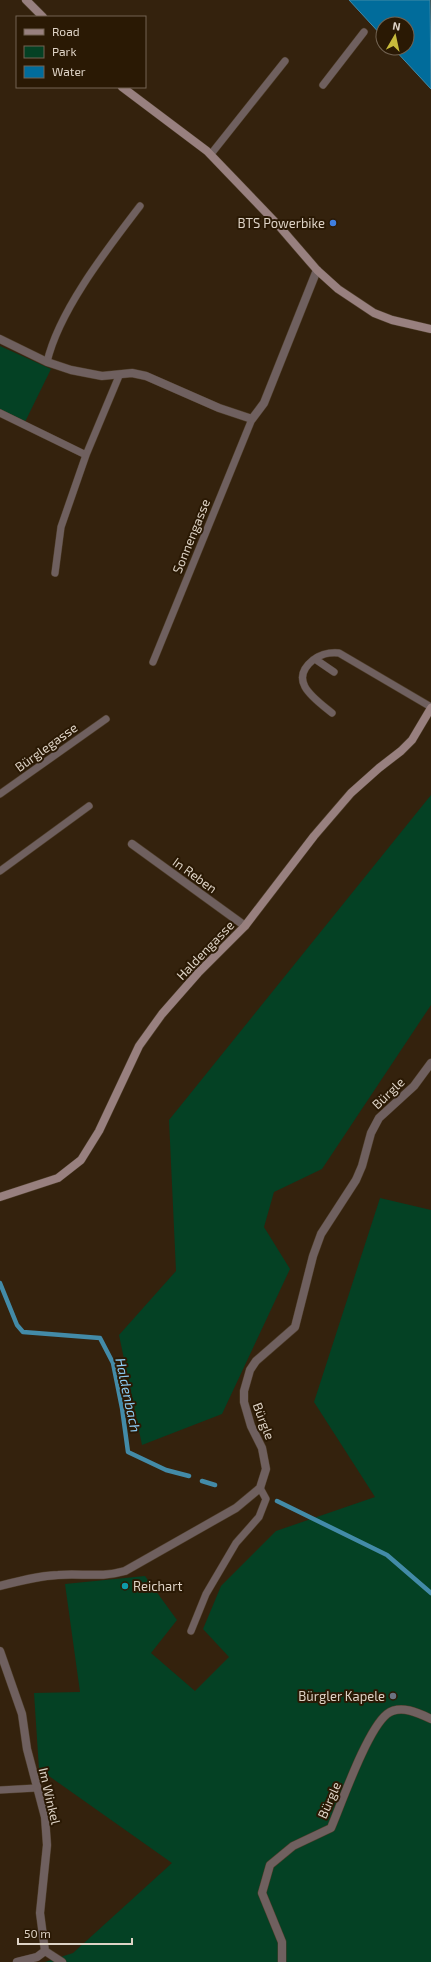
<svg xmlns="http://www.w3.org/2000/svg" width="431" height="1962" font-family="'Exo 2',sans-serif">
	<rect width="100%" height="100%" fill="#34220d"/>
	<path fill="#044124" d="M0 346 51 369 25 422 0 411Z
		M431 795V1005L322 1169 274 1192 264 1227 290 1269 222 1414 142 1445 119 1335 176 1271 169 1120Z
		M380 1198 431 1210V1962H45L73 1953 172 1863 39 1769 34 1693 80 1692 65 1584 145 1576 177 1620 151 1653 195 1691 229 1657 203 1629 221 1586 276 1531 375 1497 314 1402Z"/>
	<path fill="#016c9b" stroke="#438ba8" d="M349 0H430L431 89 393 48H407V24H383V37Z"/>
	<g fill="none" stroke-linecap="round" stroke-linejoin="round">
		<path stroke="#438ba8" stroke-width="4.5" d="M0 1283 17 1325 23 1332 100 1338 113 1363 122 1408 128 1452 166 1470 189 1476
			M202 1481 215 1485
			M277 1501 387 1555 431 1593"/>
		<g stroke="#4f3e2b" stroke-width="8">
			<path id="lane" d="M323 85 364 32
				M211 154 285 61
				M47 362C59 310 108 248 140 206
				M0 413 86 455 119 376
				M55 573 61 527 86 455
				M315 659 334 672
				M153 662 252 419
				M332 713C315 699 287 681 313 660 321 654 328 652 339 653L431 707
				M0 794 106 719
				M0 871 89 806
				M191 1631 206 1594 236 1543 259 1517 266 1499 260 1488
				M0 1790 36 1788"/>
		</g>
		<g stroke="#4f3e2b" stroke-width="9">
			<path id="street" d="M0 339 47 362 71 370 102 376 132 373 146 376 219 408 252 419 264 403 317 270
				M132 844 245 926
				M0 1586C19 1581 38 1576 58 1575 81 1573 101 1578 125 1571L236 1508 260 1488 266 1469 262 1448 251 1426 244 1402V1391L250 1370 256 1361 295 1327 313 1256 321 1234 356 1180 362 1166 371 1133 379 1118 414 1086 431 1063
				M0 1651 22 1714 27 1749 45 1817 47 1845 40 1913 45 1951
				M45 1951 62 1962
				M17 1962 37 1957 45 1951
				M282 1962V1942L262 1893 270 1865 293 1846 331 1828C342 1802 367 1730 387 1714 400 1704 419 1713 431 1719"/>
		</g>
		<g stroke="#4f3e2b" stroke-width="9">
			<path id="secondary" d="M26 0 43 17
				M122 87 207 151 279 226 317 270 338 289 374 313 392 320 431 329
				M0 1197 58 1178 81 1160 99 1131 139 1046 162 1014 198 973 245 926 314 836 351 793 379 768 401 751 412 740 431 708"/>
		</g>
		<use href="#lane" stroke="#6f605f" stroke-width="7"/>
		<use href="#street" stroke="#6f605f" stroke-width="8"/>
		<use href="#secondary" stroke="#98807f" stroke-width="8"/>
	</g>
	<circle fill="#3f7fe0" stroke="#2a1904" stroke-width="1.5" cx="333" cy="223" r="4"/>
	<circle fill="#0f9aa8" stroke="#2a1904" stroke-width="1.5" cx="125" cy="1586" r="4"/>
	<circle fill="#6b7280" stroke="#2a1904" stroke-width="1.5" cx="393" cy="1696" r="4"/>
	<g text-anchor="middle" stroke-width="4" stroke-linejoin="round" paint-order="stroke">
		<g font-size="13" fill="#ded3c6" stroke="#2a1904" text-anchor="end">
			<text x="325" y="228">BTS Powerbike</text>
			<text x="133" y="1591" text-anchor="start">Reichart</text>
			<text x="385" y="1701">Bürgler Kapele</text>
		</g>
		<g font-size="13" fill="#ded3c6" stroke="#2a1904">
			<text transform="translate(191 536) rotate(-68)" y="5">Sonnengasse</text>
			<text transform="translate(46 747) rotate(-36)" y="5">Bürglegasse</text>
			<text transform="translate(195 875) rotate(36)" y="5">In Reben</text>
			<text transform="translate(205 950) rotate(-46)" y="5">Haldengasse</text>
			<text transform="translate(388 1093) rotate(-44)" y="5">Bürgle</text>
			<text transform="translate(264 1421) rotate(69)" y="5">Bürgle</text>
			<text transform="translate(50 1796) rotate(77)" y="5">Im Winkel</text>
			<text transform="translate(329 1800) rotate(-66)" y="5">Bürgle</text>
		</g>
		<g font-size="14" font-style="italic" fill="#8cc9f0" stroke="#2a1904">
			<text transform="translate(128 1395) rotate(78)" y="5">Haldenbach</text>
		</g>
	</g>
	<rect x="16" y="16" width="130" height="72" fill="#2a1904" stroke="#726352"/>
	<rect x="24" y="29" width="20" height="6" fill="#98807f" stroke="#726352"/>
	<text x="52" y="36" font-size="12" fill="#ded3c6">Road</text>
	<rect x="24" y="46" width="20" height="12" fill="#044124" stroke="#726352"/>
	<text x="52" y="56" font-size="12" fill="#ded3c6">Park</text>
	<rect x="24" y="66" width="20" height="12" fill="#016c9b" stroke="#726352"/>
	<text x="52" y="76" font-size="12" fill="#ded3c6">Water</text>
	<g transform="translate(395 36) rotate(9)"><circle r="19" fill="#2a1904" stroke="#726352"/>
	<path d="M0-3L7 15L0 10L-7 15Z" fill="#c8bb3b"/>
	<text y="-6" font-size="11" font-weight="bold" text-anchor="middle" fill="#ded3c6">N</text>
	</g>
	<path d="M18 1938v6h114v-6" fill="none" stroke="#ded3c6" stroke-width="2"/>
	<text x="24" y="1938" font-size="12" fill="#ded3c6" stroke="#2a1904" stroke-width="3" paint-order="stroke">50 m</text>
</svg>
